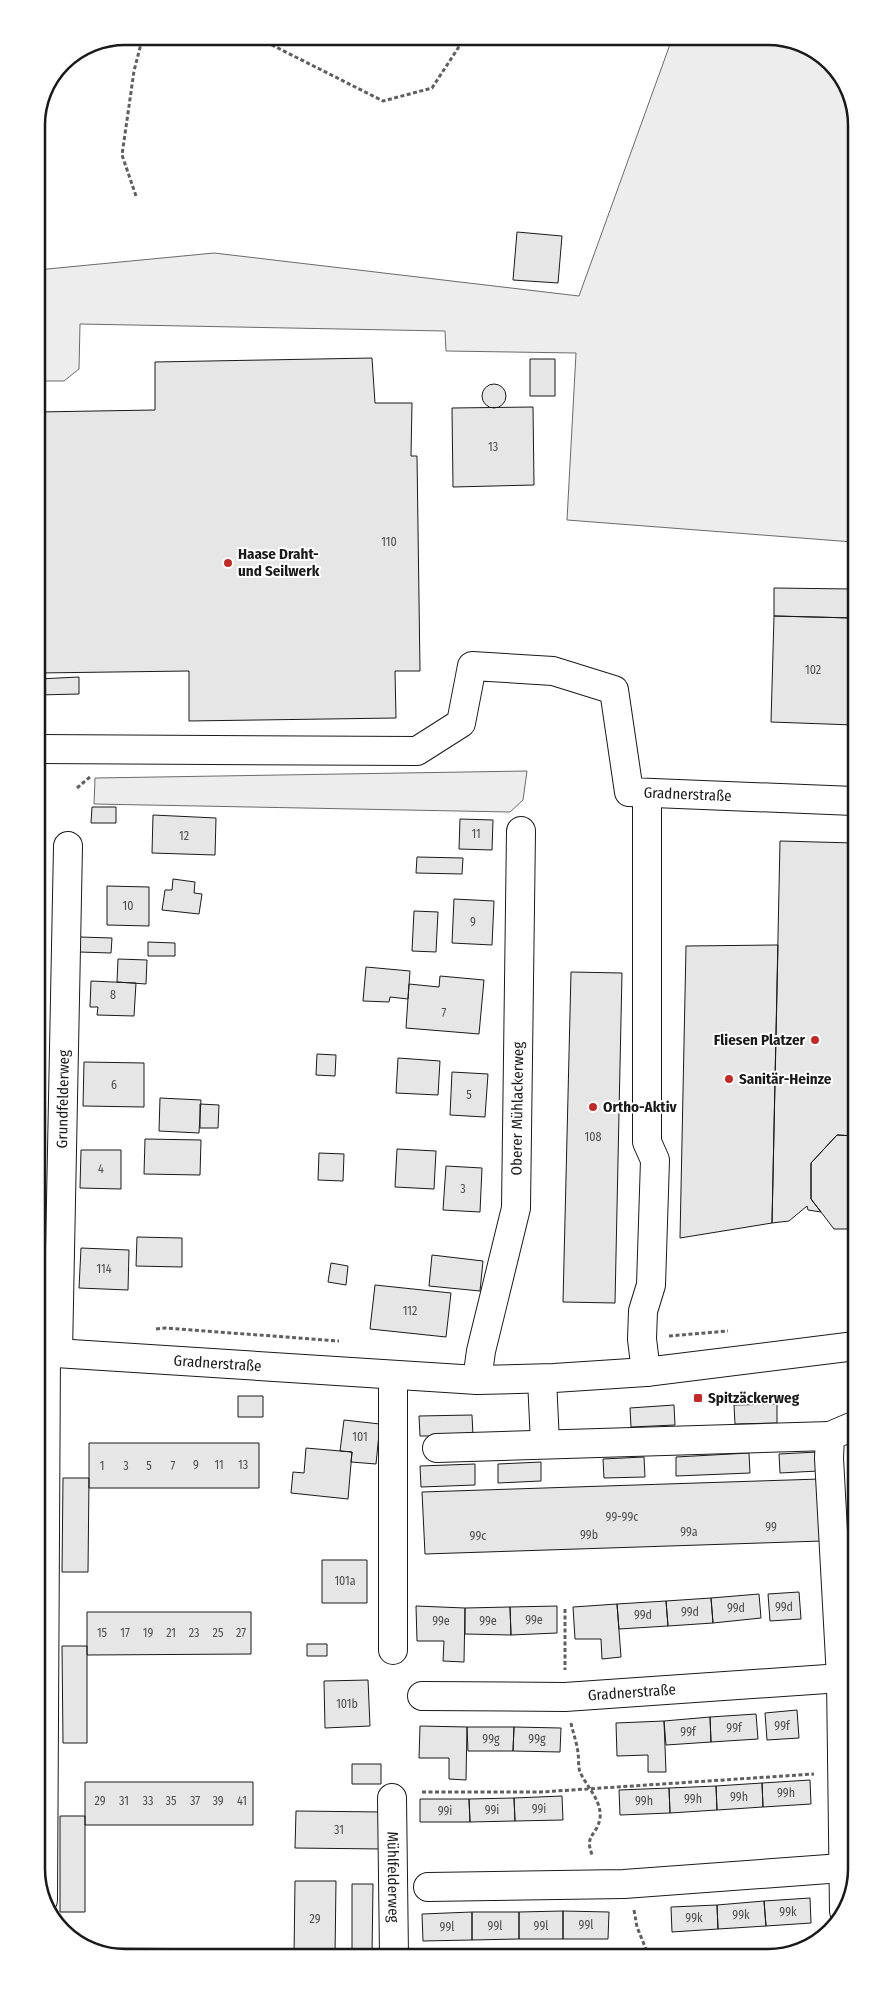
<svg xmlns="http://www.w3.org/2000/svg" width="893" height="1994" font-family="'Fira Sans Condensed',sans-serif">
	<rect width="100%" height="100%" fill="#fff"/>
	<path fill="#ededed" stroke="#6a6a6a" d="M673 36H774L822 54 852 96 853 542 567 520 576 353 446 351 445 331 80 324 79 369 64 381H37V270L214 253 579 296Z
		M527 771 523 800 510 812 94 804 95 778Z"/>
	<path fill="#e6e6e6" stroke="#1a1a1a" d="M517 232 562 236 558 283 513 280Z
		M372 358 375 403H412L411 456H417L420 671H395L396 718 189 721V671L38 673 37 412 155 410V362Z
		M530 359H555V396H530Z
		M482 396a12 12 0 1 1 24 0a12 12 0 1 1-24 0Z
		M533 407 534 485 453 487 452 408Z
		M774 588 853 589V618L774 616Z
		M774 616 853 618 854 725 771 722Z
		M79 677V694L38 695V679Z
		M92 807H116V823H91Z
		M153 815 216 818 215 855 152 853Z
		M460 819 493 820 492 850 459 849Z
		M780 841 854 843 855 1136 837 1135 811 1163V1199L821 1212 808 1210 807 1206 789 1221 772 1223Z
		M417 857 463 858 462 874 416 873Z
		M173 879 195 882 194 893 202 894 199 914 162 910 165 890H172Z
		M107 886 149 887V926L107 925Z
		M454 899 494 901 492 945 452 943Z
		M414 911 438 912 436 952 412 951Z
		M80 937 112 938 111 953 79 952Z
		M148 942 175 943V956H148Z
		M778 945 772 1223 680 1238 686 946Z
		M118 959 147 960 146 984 117 982Z
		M366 967 410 971 408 999 390 997 389 1002 363 1001Z
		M571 972 622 973 615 1303 563 1302Z
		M440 976 484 980 479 1034 406 1028 409 984 439 987Z
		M91 981 136 983 134 1016 97 1015 98 1007H90Z
		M317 1054 336 1055 335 1076 316 1075Z
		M398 1058 440 1061 438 1095 396 1093Z
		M84 1062 144 1063V1107L83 1106Z
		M452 1072 488 1074 485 1117 450 1115Z
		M160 1098 201 1100 199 1133 159 1131Z
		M200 1104 219 1105 218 1128H200Z
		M837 1135 855 1136V1229H834L811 1199V1163Z
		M145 1139 201 1140 200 1175 144 1174Z
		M397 1149 436 1151 434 1189 395 1187Z
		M81 1150H121V1189L80 1188Z
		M319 1153 344 1154 343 1181 318 1180Z
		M446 1166 482 1168 480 1212 443 1210Z
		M137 1237 182 1238V1267L136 1266Z
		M81 1248 129 1250 128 1290 79 1288Z
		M432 1255 483 1261 480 1291 429 1286Z
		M331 1263 348 1266 346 1285 328 1282Z
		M375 1285 451 1293 446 1337 370 1329Z
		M238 1396H263V1417H238Z
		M777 1404V1423L735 1424 734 1405Z
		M674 1405 675 1425 631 1427 630 1408Z
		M472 1415 473 1436H420L419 1416Z
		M344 1420 380 1424 376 1464 351 1462 352 1452 340 1451Z
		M89 1443H259V1488H89Z
		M306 1448 352 1452 348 1499 291 1493 293 1472 304 1473Z
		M817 1452 818 1471 780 1473 779 1454Z
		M749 1453 750 1473 676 1476V1457Z
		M644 1457 645 1477 604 1478 603 1459Z
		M541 1462V1481L498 1483V1464Z
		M475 1464V1485L421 1487 420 1466Z
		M63 1478H89L88 1572H62Z
		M820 1479 822 1541 425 1554 422 1492Z
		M322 1560H367V1603H322Z
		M799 1592 801 1619 770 1621 768 1594Z
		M759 1594 761 1618 713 1623 711 1598Z
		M711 1598 713 1623 668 1626 666 1601Z
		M666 1601 668 1626 619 1629 617 1604Z
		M617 1604 621 1657 602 1659 601 1639H575L573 1607Z
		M416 1606 465 1608 464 1662 443 1661 444 1641H417Z
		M557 1606V1633L511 1635 510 1607Z
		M510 1607 511 1635 465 1634V1608Z
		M87 1612H251V1654L87 1655Z
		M307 1644H327V1656H307Z
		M62 1646H87V1743H63Z
		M368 1680 370 1726 325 1728 324 1681Z
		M797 1710 799 1738 767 1740 765 1713Z
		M756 1714 758 1739 711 1742 710 1717Z
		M710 1717 711 1742 666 1745 664 1721Z
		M664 1721 666 1772H648V1755L617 1756 616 1723Z
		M420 1726 467 1727 466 1780 449 1779V1758H419Z
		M467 1727H514L513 1751H468Z
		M514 1727 561 1728 560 1752 513 1751Z
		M352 1764H381V1784H352Z
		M810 1780 811 1804 763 1807 762 1783Z
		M85 1782H253V1825H85Z
		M762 1783 763 1807 717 1810 716 1786Z
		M716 1786 717 1810 670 1813 669 1788Z
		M669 1788 670 1813 620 1815 619 1790Z
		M562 1796 563 1820 515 1821 514 1798Z
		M514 1798 515 1821 470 1822 469 1799Z
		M420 1799H469L470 1822H420Z
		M296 1811 383 1812V1849L295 1848Z
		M60 1816H85V1912H60Z
		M295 1881H336L335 1956H294Z
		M352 1884H373L372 1956H352Z
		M810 1898 811 1923 766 1926 764 1901Z
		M764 1901 766 1926 718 1929 717 1905Z
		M717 1905 718 1929 672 1932 671 1907Z
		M563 1911V1939H519V1912Z
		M563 1911 609 1912 608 1939H563Z
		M472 1912V1940L423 1941 422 1914Z
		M472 1912H519V1939L472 1940Z
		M95 1948 252 1949V1957L119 1958Z"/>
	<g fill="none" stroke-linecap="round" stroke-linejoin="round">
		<g stroke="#1a1a1a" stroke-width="30">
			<g id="minor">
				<path id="s1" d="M38 749 417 751 461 723 472 666 553 671 614 690 629 792 854 801"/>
				<path id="s2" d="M58 1353 68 846"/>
				<path d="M646 1372 642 1339 643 1311 651 1285 655 1160 647 1142V794"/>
				<path d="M542 1379 545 1443"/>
				<path id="s3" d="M477 1380 481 1351 516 1208 521 831"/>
				<path d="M437 1448 830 1436"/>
				<path d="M393 1650V1376"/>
				<path id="s4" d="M422 1696 565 1697 841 1678"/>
				<path id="s5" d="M392 1798 394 1956"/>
				<path d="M428 1887 624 1884 842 1868"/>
				<path d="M43 1900 46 1352"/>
				<path d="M844 1911 841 1678 829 1458 830 1436 856 1425"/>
			</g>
		</g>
		<g stroke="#1a1a1a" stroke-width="30">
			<g id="major">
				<path id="s6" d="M40 1352 477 1380 554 1378 646 1372 855 1346"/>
			</g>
		</g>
		<path stroke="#5f5f5f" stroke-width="3" stroke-dasharray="4 2.5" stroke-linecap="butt" d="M254 36 383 101 432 88 466 36
			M136 196 122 155 134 71 143 36
			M77 788 90 777
			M156 1329 165 1328 339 1341
			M669 1336 728 1331
			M565 1609V1670
			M571 1723C573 1733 577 1743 578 1753 579 1759 578 1767 580 1772 587 1787 602 1801 600 1818 597 1837 583 1834 593 1857
			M422 1792H541L814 1774
			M634 1910 637 1927 648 1954"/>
		<use href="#minor" stroke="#fff" stroke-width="28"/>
		<use href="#major" stroke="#fff" stroke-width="28"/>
	</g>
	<g fill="#c62828" stroke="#fff" stroke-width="2">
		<circle cx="228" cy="563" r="5"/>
		<circle cx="815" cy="1040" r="5"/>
		<circle cx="729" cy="1079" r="5"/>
		<circle cx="593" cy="1107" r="5"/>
		<rect x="693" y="1393" width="10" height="10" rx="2.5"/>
	</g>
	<g text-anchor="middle" stroke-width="4" stroke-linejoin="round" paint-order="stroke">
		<g font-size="12" fill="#4d4d4d">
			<text x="493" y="451">13</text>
			<text x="389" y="546">110</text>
			<text x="813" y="674">102</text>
			<text x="476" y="838">11</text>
			<text x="184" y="840">12</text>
			<text x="128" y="910">10</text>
			<text x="473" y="926">9</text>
			<text x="113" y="999">8</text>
			<text x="444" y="1017">7</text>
			<text x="114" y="1089">6</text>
			<text x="469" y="1099">5</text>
			<text x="593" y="1141">108</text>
			<text x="101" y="1173">4</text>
			<text x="463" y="1193">3</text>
			<text x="104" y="1273">114</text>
			<text x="410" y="1315">112</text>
			<text x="360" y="1441">101</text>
			<text x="196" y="1469">9</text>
			<text x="219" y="1469">11</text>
			<text x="243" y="1469">13</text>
			<text x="102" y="1470">1</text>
			<text x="126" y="1470">3</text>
			<text x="149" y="1470">5</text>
			<text x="173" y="1470">7</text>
			<text x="622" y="1521">99-99c</text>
			<text x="771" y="1531">99</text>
			<text x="689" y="1536">99a</text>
			<text x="589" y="1539">99b</text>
			<text x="478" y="1540">99c</text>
			<text x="345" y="1585">101a</text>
			<text x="784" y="1611">99d</text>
			<text x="736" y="1612">99d</text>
			<text x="690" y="1616">99d</text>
			<text x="643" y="1619">99d</text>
			<text x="534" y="1624">99e</text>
			<text x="441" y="1625">99e</text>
			<text x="488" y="1625">99e</text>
			<text x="102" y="1637">15</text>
			<text x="125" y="1637">17</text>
			<text x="148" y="1637">19</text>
			<text x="171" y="1637">21</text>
			<text x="194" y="1637">23</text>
			<text x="218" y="1637">25</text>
			<text x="241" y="1637">27</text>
			<text x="347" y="1708">101b</text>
			<text x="782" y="1730">99f</text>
			<text x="734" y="1732">99f</text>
			<text x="688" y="1736">99f</text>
			<text x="491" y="1743">99g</text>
			<text x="537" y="1743">99g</text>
			<text x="786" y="1797">99h</text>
			<text x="739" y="1801">99h</text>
			<text x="693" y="1803">99h</text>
			<text x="100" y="1805">29</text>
			<text x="124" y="1805">31</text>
			<text x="148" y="1805">33</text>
			<text x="171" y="1805">35</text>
			<text x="195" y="1805">37</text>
			<text x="218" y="1805">39</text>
			<text x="242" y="1805">41</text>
			<text x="644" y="1805">99h</text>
			<text x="539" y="1813">99i</text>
			<text x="492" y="1814">99i</text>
			<text x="445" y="1815">99i</text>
			<text x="339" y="1834">31</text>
			<text x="788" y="1916">99k</text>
			<text x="741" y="1919">99k</text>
			<text x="694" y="1922">99k</text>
			<text x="315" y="1923">29</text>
			<text x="586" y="1929">99l</text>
			<text x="495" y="1930">99l</text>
			<text x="541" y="1930">99l</text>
			<text x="447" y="1931">99l</text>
		</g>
		<g font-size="15" font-weight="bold" fill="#1a1a1a" stroke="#fff" text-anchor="start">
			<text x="238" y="559">Haase Draht-<tspan x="238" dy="17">und Seilwerk</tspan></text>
			<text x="805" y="1045" text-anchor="end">Fliesen Platzer</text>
			<text x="739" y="1084">Sanitär-Heinze</text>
			<text x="603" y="1112">Ortho-Aktiv</text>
			<text x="708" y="1403">Spitzäckerweg</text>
		</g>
		<g font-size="15" fill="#1a1a1a" stroke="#fff">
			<text dy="5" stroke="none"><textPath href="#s1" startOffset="796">Gradnerstraße</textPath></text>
			<text dy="5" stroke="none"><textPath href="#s2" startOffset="254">Grundfelderweg</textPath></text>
			<text dy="5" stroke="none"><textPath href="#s3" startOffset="276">Oberer Mühlackerweg</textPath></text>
			<text dy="5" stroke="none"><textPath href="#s6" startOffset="178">Gradnerstraße</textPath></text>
			<text dy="5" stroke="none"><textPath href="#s4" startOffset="210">Gradnerstraße</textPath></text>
			<text dy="5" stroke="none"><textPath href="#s5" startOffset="79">Mühlfelderweg</textPath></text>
		</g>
	</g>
	<path d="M0 0H893V1994H0ZM125 45H768A80 80 0 0 1 848 125V1869A80 80 0 0 1 768 1949H125A80 80 0 0 1 45 1869V125A80 80 0 0 1 125 45Z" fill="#fff" fill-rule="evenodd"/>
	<path fill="none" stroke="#1a1a1a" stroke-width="2.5" d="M125 45H768A80 80 0 0 1 848 125V1869A80 80 0 0 1 768 1949H125A80 80 0 0 1 45 1869V125A80 80 0 0 1 125 45Z"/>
</svg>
